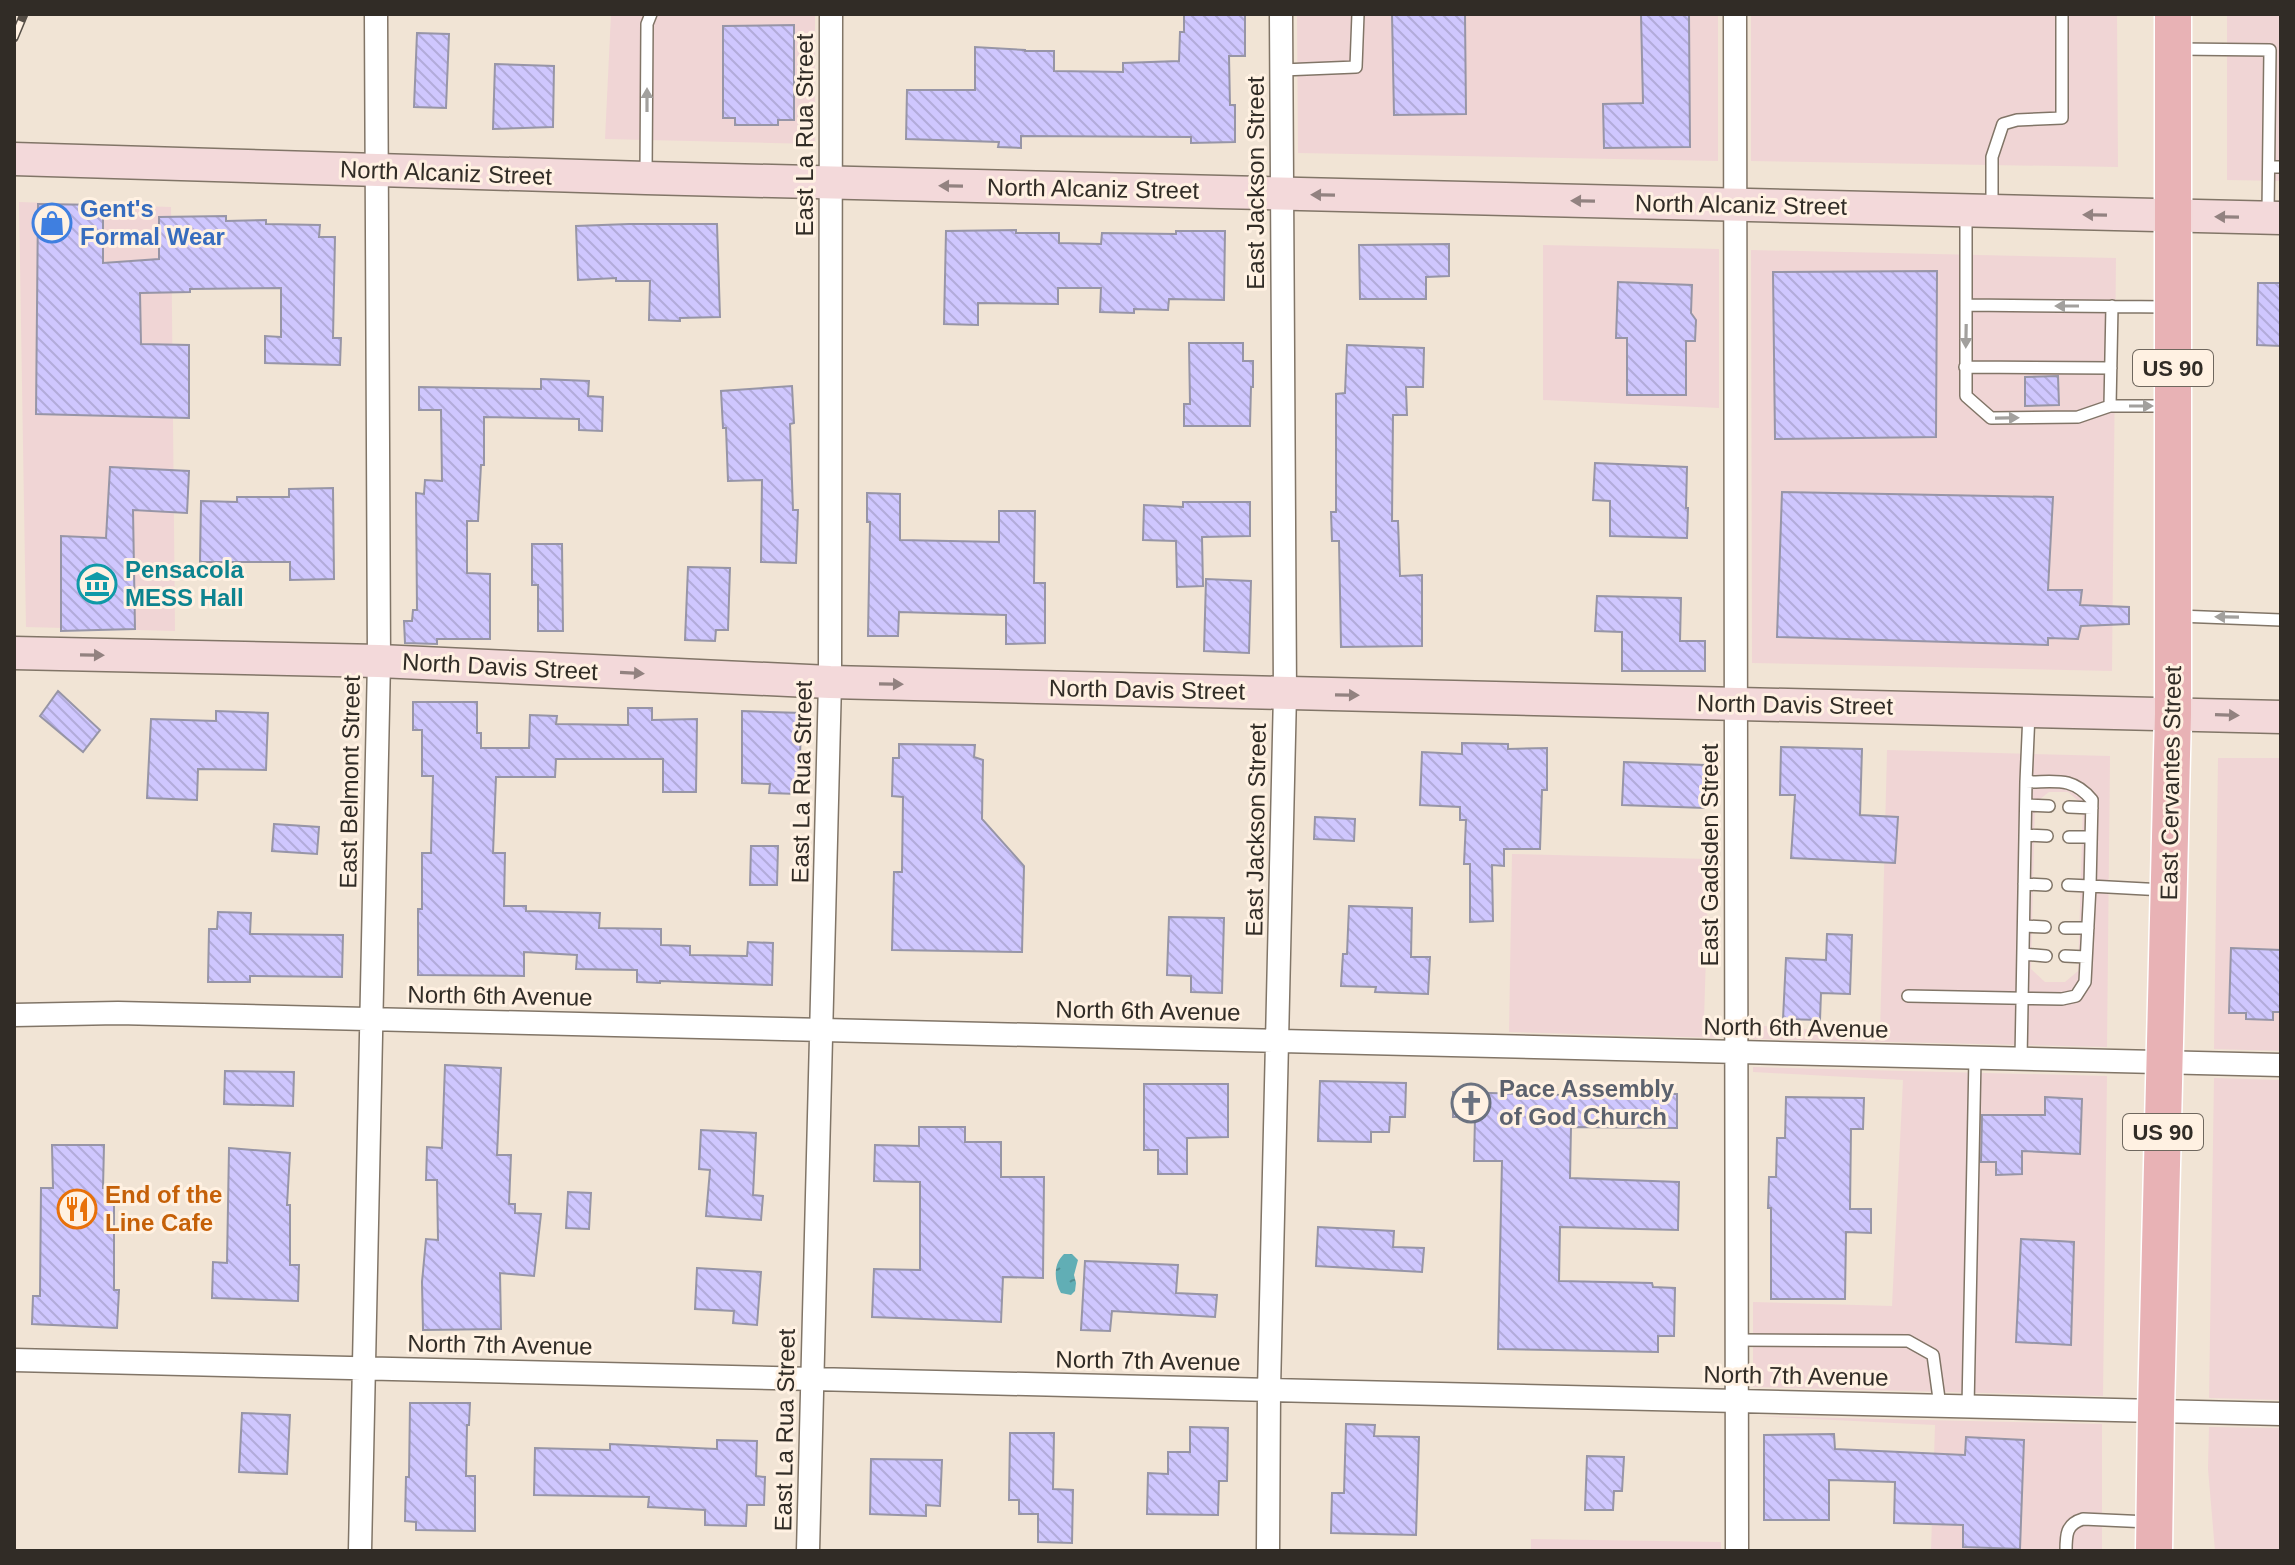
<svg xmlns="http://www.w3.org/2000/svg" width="2295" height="1565" font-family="Arial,sans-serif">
	<defs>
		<pattern id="water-ripples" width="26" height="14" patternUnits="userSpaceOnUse" patternTransform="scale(2)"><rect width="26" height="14" fill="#61aeb5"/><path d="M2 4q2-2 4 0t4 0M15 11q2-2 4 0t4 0" fill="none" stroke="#518e93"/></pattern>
		<pattern id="building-back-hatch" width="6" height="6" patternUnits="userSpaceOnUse" patternTransform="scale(2)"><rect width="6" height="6" fill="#cfc7fe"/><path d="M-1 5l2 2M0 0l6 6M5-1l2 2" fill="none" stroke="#b2abda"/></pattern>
	</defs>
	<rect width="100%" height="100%" fill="#f1e4d5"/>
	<path fill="#f0d5d5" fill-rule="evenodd" d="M611 14H815V144L605 139Z
		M1297 14H1718V161L1298 153Z
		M1751 14H2117L2118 167 1751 161Z
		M2227 14H2281V181L2227 180Z
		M19 202 171 207 175 631 26 627Z
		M1543 245 1719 249V408L1543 400Z
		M1751 250 2116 258 2112 671 1752 663Z
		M1887 750 2110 756 2107 1047 1753 1039 1752 1025 1880 1035ZM2049 792H2068L2083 805 2078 971 2065 982H2045L2031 969 2035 803Z
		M2218 758H2281V1051L2214 1049Z
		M1512 854 1709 859 1704 1020 1720 1022V1038L1509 1032Z
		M1753 1067 2107 1076 2103 1396 1753 1387V1302L1892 1306 1903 1080 1753 1072Z
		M2214 1078 2281 1080V1400L2209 1398Z
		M1753 1416 2102 1424V1551H1931L1935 1425Z
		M2209 1427 2281 1428V1551H2215L2208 1469Z
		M1531 1539 1721 1542V1551H1531Z"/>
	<path fill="url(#water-ripples)" d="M1064 1254H1072L1078 1260 1074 1275 1076 1283 1075 1291 1071 1295 1061 1293C1054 1281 1053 1264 1064 1254Z"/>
	<path fill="url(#building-back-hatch)" stroke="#9795a6" stroke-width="2" d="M1184 14H1245V56H1229L1230 105H1235V142L1191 143V137L1021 136V148L998 147 999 142 906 139 907 90H975V47L1025 50V51H1054V71L1123 72V63L1179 61 1180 32H1184Z
		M1392 14H1465L1466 114 1394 115Z
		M1641 14H1689L1690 147 1604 148 1603 104 1643 103Z
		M794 25V120H778V125H735V118H723V26Z
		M417 33 449 34 446 108 414 107Z
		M495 64 554 66 553 127 493 129Z
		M38 204 103 205V263L159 259V217L226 216V221L266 220V224L320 225 319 237H335L333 338H341L340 365 265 363V336L281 337V288L190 289V292L140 293 141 344 189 345V418L36 414Z
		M629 224H717L720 317 680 318V321L649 320 650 281H616V278L578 280 576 226Z
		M1016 230V233H1059V243L1101 244 1102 233 1176 234V231H1225L1224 300 1169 299 1168 310 1134 309V313L1100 312 1101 288H1058V304L978 303V325L944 324 946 231Z
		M1449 244V276L1426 277V299H1360L1359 245Z
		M1937 271 1936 437 1775 439 1773 272Z
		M1618 282 1692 285 1691 313 1696 320 1695 341H1686V395H1627V338H1616Z
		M2258 283H2281V346L2257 345Z
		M1189 343H1243V361H1253V387H1251L1250 426H1184V404H1190Z
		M1347 345 1424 348 1423 387H1406L1407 415H1393L1392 521H1398L1400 576 1422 575V646L1341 647 1339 541H1332L1331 512H1336V394L1345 393Z
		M2058 376 2059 405 2025 406V377Z
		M541 379 589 381 588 396 603 397 602 431 579 430V419L484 417V465H481L478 521H467V573L490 574V639H437V644L405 643 404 621H412L413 610H417L416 493 424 494 425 480 442 481 441 410H419V387L541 389Z
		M792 386 794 423 790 424 793 510H798L796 563 761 562 762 480 728 481 726 428H723L721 391Z
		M1595 463 1687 467 1686 508H1688L1687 538 1610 536V501L1593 500Z
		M110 467 189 471 187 513 133 510 135 629 61 631V536L106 538Z
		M333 488 334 579 290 580V562H200L201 501 237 502V497H289V489Z
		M1782 492 2053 497 2048 590H2082L2080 605 2129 607V624L2081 626 2078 639 2048 638V645L1777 637Z
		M867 493 900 494V540L999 542V511H1035L1034 583H1045V643L1006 644V615L899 612 898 636H868L870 522H867Z
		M1183 502H1250V536L1202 537 1203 586 1177 587 1176 541 1143 540 1144 505 1183 507Z
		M532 544H562L563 631H538V585H532Z
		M688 567 730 568 728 630H716L715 641 685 640Z
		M1206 579 1251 581 1249 653 1204 651Z
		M1597 596 1681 598 1680 641H1705V671H1622V632L1595 631Z
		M58 691 100 730 83 752 40 716Z
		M413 702H477V733H481V748H529L530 715 557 716 556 724 628 725V708H652V720L697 719 696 792H663V759H556L555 777H496L493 853H505L504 906H526V911L600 913 599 928 661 929V945L690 946V955L747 956 748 942 773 943 772 985 660 981V983L637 982V970L576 969 577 955 524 952V976L418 975V909H422V853H431L433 776H422V730H413Z
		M216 711 268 713 266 770 198 769 197 800 147 798 151 719 216 721Z
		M742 711 802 713 798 794 769 793 770 784 742 783Z
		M1462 743 1508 744V749L1547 748V790H1542L1540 849H1504V866L1492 865 1493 921 1470 922V864H1464L1466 820H1460V807L1420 805 1422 752 1462 754Z
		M899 744 975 745 974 757 983 760 982 819 1024 866 1022 952 892 950 894 872H902L903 797 892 796 893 758H899Z
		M1781 747 1862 749 1860 815 1898 817 1895 863 1791 858 1795 795H1780Z
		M1624 762 1705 765 1704 808 1622 805Z
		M1315 817 1355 819 1354 841 1314 839Z
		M274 824 319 827 317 854 272 851Z
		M751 846H778L777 885H750Z
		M1349 906 1412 908 1411 957H1430L1428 994 1375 992 1376 987 1341 986 1343 954H1347Z
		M218 912 251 913 250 934 343 935 342 977 250 976V982H208L209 929H217Z
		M1169 917 1224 918 1222 993 1191 992V976L1167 975Z
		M1827 934 1852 935 1850 994 1821 993 1820 1020 1783 1019 1786 958 1826 960Z
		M2231 948 2281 950V1012H2273V1020L2246 1019V1013H2229Z
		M445 1065 501 1068 497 1155H511L509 1204H515V1213L541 1214 534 1276 500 1273 501 1329 423 1330 422 1282 426 1239 438 1240 437 1180H426L427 1147 442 1148Z
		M225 1071 294 1072 293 1106 224 1104Z
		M1320 1081 1406 1083 1405 1117H1390L1389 1132H1371V1142L1318 1141Z
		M1144 1084H1228V1137L1187 1138V1174H1158V1150H1144Z
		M1453 1092 1603 1096V1093L1677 1094V1128L1571 1127 1570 1178 1679 1182 1678 1230 1560 1227 1559 1281 1652 1283 1653 1287 1675 1288 1674 1336H1658V1352L1498 1349 1502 1161H1474L1475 1117H1453Z
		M1786 1097 1864 1098 1863 1129H1851L1850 1209H1871V1233L1846 1232 1845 1299H1771V1208H1768L1769 1177H1776L1777 1138H1785Z
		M2045 1097 2082 1099 2080 1154 2022 1151V1174L1996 1175V1162H1981L1982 1115H2045Z
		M919 1127H965V1142H1001V1177H1044L1043 1278 1003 1277 1001 1322 872 1317 874 1269 920 1270V1182L874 1181 875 1145 919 1146Z
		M701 1130 756 1133 753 1195 763 1196 761 1220 706 1216 710 1170 699 1169Z
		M52 1145H104L103 1188H114V1290H119L117 1328 32 1324 33 1296H40L41 1188H53Z
		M229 1148 290 1153 287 1205H290V1265H299L298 1301 212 1298 213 1262 227 1263Z
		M568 1192 591 1193 589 1229 566 1228Z
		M1318 1227 1394 1231 1393 1247 1424 1248 1422 1272 1316 1266Z
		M2021 1239 2074 1242 2071 1345 2016 1342Z
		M1085 1261 1178 1265 1176 1293 1217 1295 1215 1317 1112 1311 1110 1331 1081 1330Z
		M697 1268 761 1272 757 1325 733 1323 734 1311 695 1309Z
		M410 1403H470L469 1425H467L466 1476H475V1531L416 1530V1522L405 1521 406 1477H409Z
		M242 1413 290 1415 287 1474 239 1472Z
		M1346 1424 1375 1425 1374 1436 1419 1437 1416 1535 1331 1533 1332 1493H1344Z
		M1190 1427 1228 1428 1227 1481H1219L1218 1515 1147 1514 1148 1473 1168 1474V1452H1190Z
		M1010 1433H1054L1053 1489 1073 1490 1072 1543 1038 1542V1514H1019V1500H1009Z
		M1834 1434 1835 1449 1965 1455 1966 1437 2024 1440 2020 1549 1963 1547V1525L1894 1523 1895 1482 1829 1480V1520H1764V1435Z
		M717 1440 757 1441 756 1476 765 1477 764 1505H747L746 1526 705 1525V1510L648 1507 649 1497 534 1495 535 1448 610 1450V1444L717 1449Z
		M1587 1456 1624 1457 1622 1491H1614L1613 1510H1585Z
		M871 1459 942 1460 940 1506 926 1505V1516L870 1514Z"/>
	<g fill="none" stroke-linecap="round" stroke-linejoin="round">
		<g stroke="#817567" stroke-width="14">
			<path id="lane" d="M2178 49 2270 50 2268 213
				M1282 70 1356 67 1358 14
				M2269 167H2281
				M646 174 647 24 651 14
				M1992 210V157L2003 124 2017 120 2062 118V14
				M1966 213V396L1991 418 2078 417 2110 406H2168
				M1966 305 2168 307
				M1965 367 2111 368
				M2110 406 2112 306
				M2178 616 2281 620
				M2029 713 2026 782C2055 782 2072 776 2092 800L2090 886 2164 890
				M2026 805 2049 806
				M2069 807 2092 808
				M2025 835 2047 836
				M2069 837H2091
				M2024 884 2046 885
				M2024 926 2045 927
				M2065 928H2088
				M2023 954 2046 956
				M2065 956 2086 957
				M1908 996 2062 999 2076 996 2085 982 2090 886 2068 885
				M2021 1059 2026 782
				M1737 1340 1908 1341 1933 1355 1940 1406
				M1968 1407 1975 1058
				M2066 1551C2066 1535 2066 1524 2083 1519L2149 1522"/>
		</g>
		<g stroke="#817567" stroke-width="25">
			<path id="street" d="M1735 14 1737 1551
				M14 1015 118 1013 2281 1065
				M14 1360 2281 1414
				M360 1551 379 661 376 14
				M808 1551 830 682 831 14
				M1268 1551 1269 1390 1285 693 1281 14"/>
		</g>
		<g stroke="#817567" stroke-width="35">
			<path id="secondary" d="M14 159 646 178 2281 218
				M14 653 379 661 830 682 2281 717"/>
		</g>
		<g stroke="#fff" stroke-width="39">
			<path id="primary" d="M2154 1551 2156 1411 2173 714V14"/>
		</g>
		<use href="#lane" stroke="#fff" stroke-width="11"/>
		<use href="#street" stroke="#fff" stroke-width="22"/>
		<use href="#secondary" stroke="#f3d9da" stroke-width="32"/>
		<use href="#primary" stroke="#e8b2b5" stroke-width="36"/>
		<g stroke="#564f47" stroke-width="9">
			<path id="rail" d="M14 38 24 14"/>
		</g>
		<use href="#rail" stroke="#fff1e2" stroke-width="6" stroke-dasharray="18" stroke-linecap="butt"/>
	</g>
	<defs><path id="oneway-solid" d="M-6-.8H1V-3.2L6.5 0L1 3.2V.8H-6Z" transform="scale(2)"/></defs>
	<g fill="#a2a09d">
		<use href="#oneway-solid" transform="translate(647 100) rotate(-90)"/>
		<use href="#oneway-solid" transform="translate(2067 306) rotate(-180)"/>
		<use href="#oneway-solid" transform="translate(1966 336) rotate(91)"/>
		<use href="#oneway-solid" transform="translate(2141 406)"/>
		<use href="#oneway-solid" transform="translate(2007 418) rotate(-1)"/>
		<use href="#oneway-solid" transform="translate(2227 617) rotate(-179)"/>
	</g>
	<g fill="#928280">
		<use href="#oneway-solid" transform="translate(951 186) rotate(-179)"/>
		<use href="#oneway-solid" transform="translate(1323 195) rotate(-179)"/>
		<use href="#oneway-solid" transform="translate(1583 201) rotate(-179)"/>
		<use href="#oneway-solid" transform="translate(2095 215) rotate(-179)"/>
		<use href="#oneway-solid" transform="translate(2227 217) rotate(-179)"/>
		<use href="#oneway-solid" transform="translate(92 655) rotate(1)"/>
		<use href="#oneway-solid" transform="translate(632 673) rotate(3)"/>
		<use href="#oneway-solid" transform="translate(891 684) rotate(1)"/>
		<use href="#oneway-solid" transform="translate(1347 695) rotate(1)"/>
		<use href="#oneway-solid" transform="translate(2227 715) rotate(2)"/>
	</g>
	<defs>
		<g id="shop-ring" transform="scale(2)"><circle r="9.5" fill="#fff1e2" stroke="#3f7fe0" stroke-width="1.5"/><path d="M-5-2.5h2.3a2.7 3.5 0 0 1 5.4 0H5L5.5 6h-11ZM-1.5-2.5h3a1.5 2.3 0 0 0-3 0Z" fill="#3f7fe0"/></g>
		<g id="museum-ring" transform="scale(2)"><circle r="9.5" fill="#fff1e2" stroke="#0f9aa8" stroke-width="1.5"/><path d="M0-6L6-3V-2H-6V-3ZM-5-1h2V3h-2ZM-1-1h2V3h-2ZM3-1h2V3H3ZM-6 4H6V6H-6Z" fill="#0f9aa8"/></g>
		<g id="church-ring" transform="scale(2)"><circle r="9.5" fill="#fff1e2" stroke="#6b7280" stroke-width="1.5"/><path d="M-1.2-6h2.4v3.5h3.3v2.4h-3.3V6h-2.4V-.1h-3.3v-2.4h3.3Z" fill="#6b7280"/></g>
		<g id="restaurant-ring" transform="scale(2)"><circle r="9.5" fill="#fff1e2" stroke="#e8710a" stroke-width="1.5"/><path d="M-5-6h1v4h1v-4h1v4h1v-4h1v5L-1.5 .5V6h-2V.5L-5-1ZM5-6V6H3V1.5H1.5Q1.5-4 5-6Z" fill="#e8710a"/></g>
	</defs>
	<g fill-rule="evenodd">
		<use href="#shop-ring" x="52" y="223"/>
		<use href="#museum-ring" x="97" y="584"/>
		<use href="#church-ring" x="1471" y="1103"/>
		<use href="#restaurant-ring" x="77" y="1209"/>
	</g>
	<g text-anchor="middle" stroke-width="6" stroke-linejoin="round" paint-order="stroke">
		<g fill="#fff1e2" stroke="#6f675e" stroke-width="2">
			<rect x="2133" y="350" width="80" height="36" rx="6"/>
			<rect x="2123" y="1114" width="80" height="36" rx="6"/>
		</g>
		<g font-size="22" font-weight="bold" fill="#312c26">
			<text x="2173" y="376">US 90</text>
			<text x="2163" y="1140">US 90</text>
		</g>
		<g font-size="24" fill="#312c26" stroke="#fff1e2">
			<text transform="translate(805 135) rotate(-90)" y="8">East La Rua Street</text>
			<text transform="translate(446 173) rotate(2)" y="8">North Alcaniz Street</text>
			<text transform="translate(1256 183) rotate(-90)" y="8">East Jackson Street</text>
			<text transform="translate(1093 189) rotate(1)" y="8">North Alcaniz Street</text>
			<text transform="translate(1741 205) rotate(1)" y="8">North Alcaniz Street</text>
			<text transform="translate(500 667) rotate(3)" y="8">North Davis Street</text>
			<text transform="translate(1147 690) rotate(1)" y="8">North Davis Street</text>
			<text transform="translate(1795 705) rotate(1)" y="8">North Davis Street</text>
			<text transform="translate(350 782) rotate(-89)" y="8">East Belmont Street</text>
			<text transform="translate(802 782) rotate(-89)" y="8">East La Rua Street</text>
			<text transform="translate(2171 783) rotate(-89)" y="8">East Cervantes Street</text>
			<text transform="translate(1256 830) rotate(-89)" y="8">East Jackson Street</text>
			<text transform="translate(1710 855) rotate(-90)" y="8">East Gadsden Street</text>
			<text transform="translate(500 996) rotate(1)" y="8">North 6th Avenue</text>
			<text transform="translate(1148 1011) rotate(1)" y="8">North 6th Avenue</text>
			<text transform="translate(1796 1028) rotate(1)" y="8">North 6th Avenue</text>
			<text transform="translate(500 1345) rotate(1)" y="8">North 7th Avenue</text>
			<text transform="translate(1148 1361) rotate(1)" y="8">North 7th Avenue</text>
			<text transform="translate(1796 1376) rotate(1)" y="8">North 7th Avenue</text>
			<text transform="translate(785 1430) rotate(-89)" y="8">East La Rua Street</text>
		</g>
		<g font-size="24" font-weight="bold" fill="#366cbe" stroke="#fff1e2" text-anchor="start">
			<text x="80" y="217">Gent's<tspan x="80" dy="28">Formal Wear</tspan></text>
		</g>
		<g font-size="24" font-weight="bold" fill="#0d838f" stroke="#fff1e2" text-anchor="start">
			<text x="125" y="578">Pensacola<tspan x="125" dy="28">MESS Hall</tspan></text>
		</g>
		<g font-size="24" font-weight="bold" fill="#5b616d" stroke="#fff1e2" text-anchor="start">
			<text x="1499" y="1097">Pace Assembly<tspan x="1499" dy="28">of God Church</tspan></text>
		</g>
		<g font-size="24" font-weight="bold" fill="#c56008" stroke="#fff1e2" text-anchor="start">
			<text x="105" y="1203">End of the<tspan x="105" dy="28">Line Cafe</tspan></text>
		</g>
	</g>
	<rect width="2295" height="1565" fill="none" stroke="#312c26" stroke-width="32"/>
</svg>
